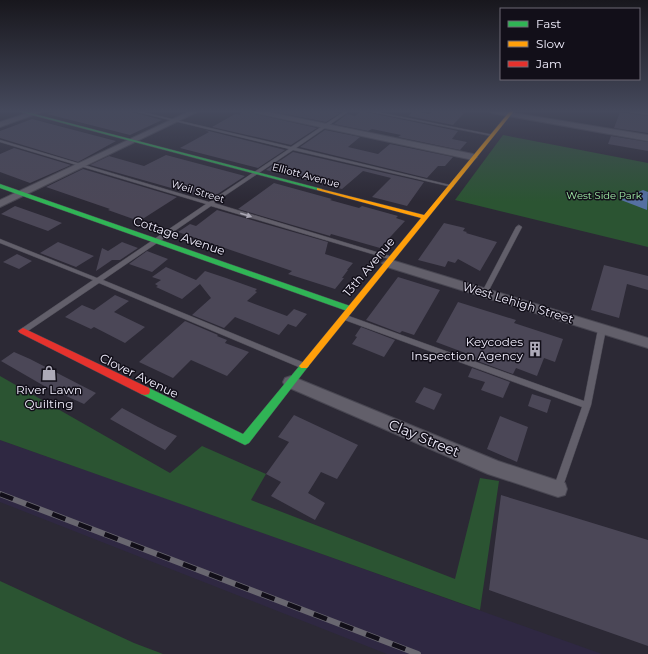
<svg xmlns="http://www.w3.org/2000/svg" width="648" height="654" font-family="Montserrat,sans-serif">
	<rect width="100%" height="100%" fill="#2c2935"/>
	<path fill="#2f2842" d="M0 440 168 499 602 654H387L0 502Z"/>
	<path fill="#2b5432" d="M503 135 648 163V247L455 200Z
		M0 376 170 473 202 446 266 474 251 500 455 579 480 478 499 481 480 610 0 440Z
		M0 581 134 643 163 654H0Z"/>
	<path fill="#5570a2" d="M643 190 648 192 647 210 621 200Z"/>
	<path fill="#4b4757" d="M55 111H128L162 120 130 135 47 114Z
		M241 111H251L255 114 317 128 291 145 212 127 235 114 240 115Z
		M269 111H328L340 113 326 122Z
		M361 111 458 131 452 139 467 142 460 150 398 137 401 135 372 129 368 131 334 124 347 114 355 116Z
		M414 111 429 114 433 111H466L453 125 408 116Z
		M620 112 648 116V133L614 128Z
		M32 119 116 141 78 162 0 138V131Z
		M205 130 285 150 258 168 180 148 209 132Z
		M325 130 360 137 348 147 378 154 390 144 453 157 445 166H438L427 178 300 147Z
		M611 136 648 142V151L608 144Z
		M14 148 71 165 30 183 0 172V154Z
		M293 152 424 182 407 206 372 197 391 178 363 171 342 189 266 170Z
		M166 155 245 176 210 199 90 165 109 156 144 166Z
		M83 169 177 197 141 220H136L108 210 110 209 46 187Z
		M274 183 332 199 330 200 359 208 362 206 398 216 396 218 405 221 380 248 331 234 330 236 238 209Z
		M15 206 49 218 62 223 48 231 1 214Z
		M217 210 328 242 325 254 353 263 347 270H348L342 278H344L335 289 288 274 292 271 178 232 190 224 196 226Z
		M444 223 465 228 463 231 467 232 466 233 497 242 480 271 458 259 455 263 448 261 445 267 418 260Z
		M58 242 94 256 76 267 40 253Z
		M122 242 138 248 120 260H112L96 271 102 248 108 251Z
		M147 251 168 259 152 272 129 264Z
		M17 254 32 261 19 269 3 262Z
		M604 265 648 276V290L627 284 619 318 591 310Z
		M166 267 196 280 205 271 226 278 257 289 255 291 257 292 247 301 287 316 294 309 307 314 296 327 288 324 279 335 235 317 224 328 192 315 211 298 200 284 182 299 156 287 158 286 155 284 161 280 152 277Z
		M398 277 440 290 414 335 402 331 400 333 366 320Z
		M115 295 129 301 114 312 145 327 125 343 94 327 91 329 65 317 82 305 94 310Z
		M458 302 516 320 514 323 563 339 555 362 544 358 537 376 516 368 513 374 475 360 476 357 436 342Z
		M185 321 218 335 217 336 227 340 225 343 249 352 227 376 191 360 173 378 139 362Z
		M361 327 395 340 384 357 352 344 357 337 355 336Z
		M14 352 30 359 96 393 84 404 46 387 1 361Z
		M472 368 510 382 503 398 481 390 485 382 468 377Z
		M424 387 442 394 434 410 415 402Z
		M532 394 551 400 547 413 528 406Z
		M122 408 158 427 177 436 165 450 156 445 110 419Z
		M294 415 358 445 337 479 321 472 308 493 325 503 315 520 271 496 281 482 266 474 289 442 278 437Z
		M500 416 528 427 517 462 487 449Z
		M501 495 648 540V646L489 590Z"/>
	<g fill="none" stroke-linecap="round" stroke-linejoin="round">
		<g stroke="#494752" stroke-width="1">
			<path id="lane" d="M133 111H138L291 147 345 111H349L348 112 296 148 454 186 452 187 293 150 214 203 393 257V259H389L211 206 103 280 307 364 308 366 307 368H301L99 283 25 333H21L19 331 21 329 93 280 0 243V239L97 278 206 204 0 142V140L209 202 289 149Z
				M367 111H372L494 135 492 136Z
				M622 111H629L648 113V115Z
				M519 225 522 227 488 292 487 293H483L482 292 516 227Z
				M342 315H346L584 401 598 329 600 327H604L606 329 591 405 561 492 558 493 555 492 553 489 582 407 342 319 341 317Z"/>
		</g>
		<g stroke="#494752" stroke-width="2">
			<path id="street" d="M34 111H44L0 127V122Z
				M190 111H199L0 207V200Z
				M252 111H264L473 154 477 157 473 160 255 113Z
				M489 111H502L648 135V141L492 113Z
				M388 259 648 338V348L384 266 382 263Z
				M291 376 498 461 565 483 567 489 565 495 558 497 488 474 285 386 283 382 285 378Z"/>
		</g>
		<g stroke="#494752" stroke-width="1">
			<path id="fast" d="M17 111H23L322 189 317 190Z
				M0 184 353 307 354 309 353 311H347L0 188Z
				M304 362 307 364 309 366 307 368 249 443 245 445 141 394 140 391 141 388 145 387 149 388 243 434 301 364Z"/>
		</g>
		<g stroke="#494752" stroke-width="1">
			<path id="slow" d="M510 111H514L307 368H301L299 366 301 364 421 218 317 190V188L424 215Z"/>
		</g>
		<g stroke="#494752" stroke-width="1">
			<path id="jam" d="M23 328 149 388 150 391 149 394 145 395 141 394 20 333 18 331Z"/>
		</g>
		<use href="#lane" fill="#625f6a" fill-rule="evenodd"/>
		<use href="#street" fill="#625f6a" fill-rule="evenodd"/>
		<use href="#fast" fill="#30b455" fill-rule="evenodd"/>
		<use href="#slow" fill="#ff9f0a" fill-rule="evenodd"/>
		<use href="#jam" fill="#e5322d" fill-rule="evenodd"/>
		<g stroke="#696770" stroke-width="6">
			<path id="rail" d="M0 494 418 654"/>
		</g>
		<use href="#rail" stroke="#120f19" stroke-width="4.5" stroke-dasharray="14" stroke-linecap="butt"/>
	</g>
	<defs><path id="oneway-solid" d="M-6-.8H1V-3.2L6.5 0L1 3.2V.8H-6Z"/></defs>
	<use fill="#aaa7b4" href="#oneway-solid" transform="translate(246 215) rotate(17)"/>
	<linearGradient id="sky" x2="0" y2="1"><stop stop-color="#18171d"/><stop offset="0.55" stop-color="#45495c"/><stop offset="1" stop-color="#45495c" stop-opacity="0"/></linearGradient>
	<rect width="648" height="202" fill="url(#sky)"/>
	<defs>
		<g id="building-bare" transform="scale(1.2)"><path d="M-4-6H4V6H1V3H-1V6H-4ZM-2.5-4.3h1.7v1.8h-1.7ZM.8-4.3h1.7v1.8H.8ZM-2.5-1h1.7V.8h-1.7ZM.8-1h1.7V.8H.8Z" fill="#adaab8" stroke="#120f19" stroke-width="2.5" paint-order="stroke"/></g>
		<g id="shop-bare" transform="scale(1.2)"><path d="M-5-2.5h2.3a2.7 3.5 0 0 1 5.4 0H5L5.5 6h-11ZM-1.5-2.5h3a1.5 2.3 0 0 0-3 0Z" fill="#adaab8" stroke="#120f19" stroke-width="2.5" paint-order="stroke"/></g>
	</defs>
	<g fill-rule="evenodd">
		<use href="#building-bare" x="535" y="349"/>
		<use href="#shop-bare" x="49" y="373"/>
	</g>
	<g text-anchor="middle" stroke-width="3" stroke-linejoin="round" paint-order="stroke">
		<g font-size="10" fill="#f2effe" stroke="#120f19">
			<text transform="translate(306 175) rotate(15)" y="4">Elliott Avenue</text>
			<text transform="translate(198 191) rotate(17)" y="4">Weil Street</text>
		</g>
		<g font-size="10" fill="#a2eea8" stroke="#120f19">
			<text x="604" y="199">West Side Park</text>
		</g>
		<g font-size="12" fill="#f2effe" stroke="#120f19">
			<text transform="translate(179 236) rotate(19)" y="4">Cottage Avenue</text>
			<text transform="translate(369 267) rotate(-50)" y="4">13th Avenue</text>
			<text transform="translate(518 303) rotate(17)" y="4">West Lehigh Street</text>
			<text transform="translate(139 376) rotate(26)" y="4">Clover Avenue</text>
		</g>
		<g font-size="12" fill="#f2effe" stroke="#120f19" text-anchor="end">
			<text x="523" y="346">Keycodes<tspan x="523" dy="14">Inspection Agency</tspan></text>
			<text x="49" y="394" text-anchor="middle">River Lawn<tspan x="49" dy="14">Quilting</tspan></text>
		</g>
		<g font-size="14" fill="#f2effe" stroke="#120f19">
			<text transform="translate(424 438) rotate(23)" y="5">Clay Street</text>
		</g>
	</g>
	<rect x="500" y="8" width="140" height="72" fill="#120f19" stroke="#6c6975"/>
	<rect x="508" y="21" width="20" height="6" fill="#30b455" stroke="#6c6975"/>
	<text x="536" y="28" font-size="12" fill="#f2effe">Fast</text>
	<rect x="508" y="41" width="20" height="6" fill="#ff9f0a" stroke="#6c6975"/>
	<text x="536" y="48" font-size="12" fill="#f2effe">Slow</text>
	<rect x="508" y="61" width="20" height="6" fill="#e5322d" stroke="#6c6975"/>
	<text x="536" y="68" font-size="12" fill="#f2effe">Jam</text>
</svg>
